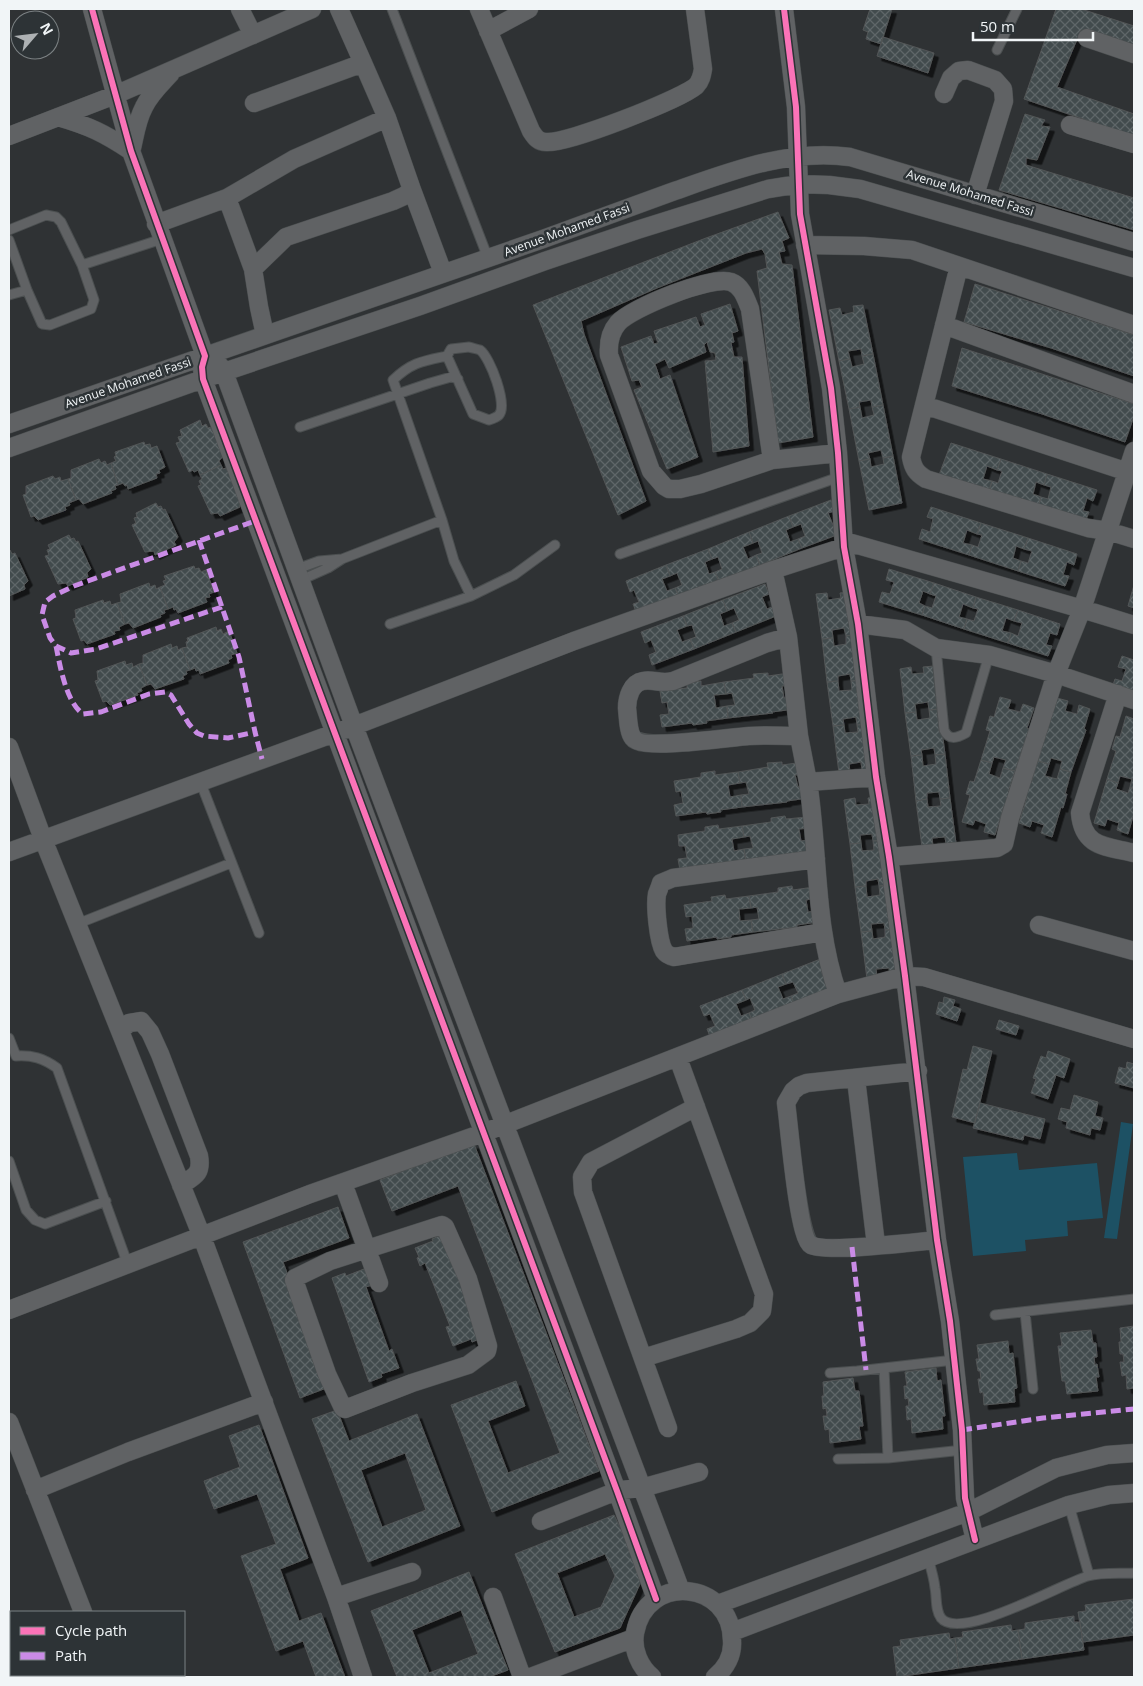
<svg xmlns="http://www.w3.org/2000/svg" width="1143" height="1686" font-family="'Open Sans',sans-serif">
	<defs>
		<pattern id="building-cross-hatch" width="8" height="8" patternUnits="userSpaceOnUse" patternTransform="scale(1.25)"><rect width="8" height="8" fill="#424c4e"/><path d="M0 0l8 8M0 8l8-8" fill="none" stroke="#5e6668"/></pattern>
		<filter id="shadow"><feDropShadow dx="4.5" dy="4.5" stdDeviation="0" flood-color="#0009"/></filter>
	</defs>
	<rect width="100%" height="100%" fill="#2f3234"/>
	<path fill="#1d5164" d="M1121 1122 1133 1124 1117 1239 1104 1238Z
		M1017 1153 1019 1170 1097 1163 1103 1218 1067 1221 1068 1236 1025 1240 1026 1251 973 1256 963 1157Z"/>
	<path fill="url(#building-cross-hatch)" stroke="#525556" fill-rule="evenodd" filter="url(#shadow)" d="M870 9H892L881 44 866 39 868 32 863 30Z
		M1056 9H1081L1134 26V48L1081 30 1057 87 1134 114V136L1024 99Z
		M883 37 934 53 928 73 877 56Z
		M1025 114 1045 120 1041 126 1050 127 1037 160 1026 158V165L1134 198V230L999 190Z
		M778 212 789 238 782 241 785 251 779 252 782 264 792 265 813 437 778 443 757 271 767 268 765 254 762 249 746 253 657 288 581 321 584 334 646 501 618 515 533 305 706 238Z
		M975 284 1134 335V376L1051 348 964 322Z
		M730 304 738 331 732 333 734 342 731 343 734 357H742L749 446 713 452 705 361 716 360 715 353 710 352 707 342 704 345 706 352 669 368 665 359 655 364 660 379 670 375 698 457 667 469 634 390 642 387 639 380 632 381 621 347 651 336 654 344 658 343 654 331 696 317 700 327 705 325 701 314Z
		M863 305 873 354 862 356 861 349 848 351 850 359 839 361 829 310 840 308 842 315 854 312 853 306Z
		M962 348 1134 404V416L1125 442 1039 413 952 386Z
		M873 354 883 405 872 407 871 400 859 402 860 407 849 409 839 361 850 359 852 367 864 364 862 356Z
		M883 405 893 456 883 458 881 450 868 453 870 459 859 461 849 409 860 407 862 418 874 415 872 407Z
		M200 420 202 426 206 424 208 428 211 427 224 455 219 461 221 465 200 475 198 470 194 472 193 470 189 472 176 443 180 442 178 437 182 436 180 430Z
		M144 442 145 445 150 444 151 448 157 446 165 467 159 470 160 473 156 474 157 478 128 489 127 485 125 486 123 483 118 485 111 463 116 461 114 457 116 456 115 452Z
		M951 443 1001 459 997 470 987 466 983 479 992 481 989 491 939 475Z
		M893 456 902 503 869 510 859 461 870 459 871 467 884 464 883 458Z
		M99 459 101 463 105 461 107 465 111 463 118 485 115 486 116 489 111 491 112 493 83 504 79 499 76 500 68 479 71 478V470Z
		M1001 459 1047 474 1044 485 1036 482 1033 494 1041 497 1038 507 989 491 992 481 998 483 1002 471 997 470Z
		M221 465 223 469 226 468 228 472 230 471 242 502 239 503 240 507 220 516 218 513 211 514 198 486 201 485 199 481 202 479 200 475Z
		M1047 474 1097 490 1093 501 1087 498 1083 511 1089 512 1085 522 1038 507 1041 497 1048 499 1051 487 1044 485Z
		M53 476 55 479 60 477 61 481 68 479 76 500 69 503 70 505 65 507 66 510 38 520 34 516 31 517 23 495 26 494V486Z
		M831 500 835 511 828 513 833 525 838 523 842 533 802 548 798 539 805 536 801 524 793 527 789 516Z
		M156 503 158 507 161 506 163 510 165 509 178 537 174 542 176 545 155 555 154 551 145 552 132 525 136 523 134 518 137 517 136 513Z
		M931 507 981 523 977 534 967 530 963 543 972 545 969 555 919 539 922 529 930 532 933 519 927 517Z
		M789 516 793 527 786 530 790 542 798 539 802 548 760 565 756 555 762 553 758 541 753 543 749 532Z
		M981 523 1028 538 1024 549 1016 546 1013 558 1021 561 1018 571 969 555 972 545 978 547 982 535 977 534Z
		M749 532 753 543 743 547 748 559 756 555 760 565 719 581 715 572 722 569 718 557 712 559 708 549Z
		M69 535 71 539 74 538 76 542 78 541 91 569 87 573 88 577 68 586 66 583 58 584 45 556 49 555 47 550 50 549 48 545Z
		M1028 538 1077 554 1074 565 1067 562 1063 575 1069 576 1065 586 1018 571 1021 561 1028 563 1032 551 1024 549Z
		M708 549 712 559 705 562 709 574 715 572 719 581 679 597 675 588 682 585 677 573 670 576 666 565Z
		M9 550H10L12 554 15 553 28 581 24 585 25 589 9 596Z
		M666 565 670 576 662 579 667 591 675 588 679 597 637 614 633 604 639 602 634 590 630 592 626 581Z
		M194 566 195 569 199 568 201 572 206 570 214 592 209 594 210 597 205 598 207 602 178 613 176 609 174 610 173 607 168 609 160 587 165 585 163 581 166 580 164 576Z
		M889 569 934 583 930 594 923 591 919 603 925 606 922 615 879 602 882 592 890 594 894 582 886 580Z
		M149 583 150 587 155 585 156 589 160 587 168 609 164 610 165 613 160 615 161 617 133 628 129 623 125 624 117 603 121 602 120 594Z
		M934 583 976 597 973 608 963 604 959 617 967 619 964 629 922 615 925 606 932 608 936 596 930 594Z
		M765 584 769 594 762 597 767 609 772 607 776 616 736 632 732 623 739 620 734 608 727 611 723 600Z
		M1134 585V608L1128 606Z
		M850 592 856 634 846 636 844 628 832 630 833 638 822 639 816 594 827 593 828 600 841 598 840 593Z
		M976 597 1018 610 1014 621 1006 618 1002 631 1011 633 1008 643 964 629 967 619 974 621 978 609 973 608Z
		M103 600 104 603 110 601 111 605 117 603 125 624 119 627 120 630 114 631 115 634 87 644 84 640 81 641 73 619 76 618 75 610Z
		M723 600 727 611 720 614 724 626 732 623 736 632 694 649 690 639 696 637 692 625 687 626 683 616Z
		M1018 610 1060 624 1057 635 1050 633 1046 645 1052 646 1048 656 1008 643 1011 633 1018 636 1022 623 1014 621Z
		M683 616 687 626 677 630 682 642 690 639 694 649 652 665 649 655 656 652 651 640 645 643 641 632Z
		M216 627 217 631 221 629 223 634 229 631 237 653 231 655 232 658 228 660 229 663 200 674 199 670 196 671 195 668 190 670 182 648 187 647 186 642 188 641 187 638Z
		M856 634 861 680 851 681 850 674 838 676V681L827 682 822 639 833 638 834 646 846 644V636Z
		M171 644 172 648 177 646 178 650 182 648 190 670 186 671 187 674 183 676 184 679 155 689 151 684 147 685 139 664 143 663V655Z
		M1122 656 1134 660V696L1112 688 1115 679 1122 681 1126 669 1118 667Z
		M125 661 126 665 132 663 133 667 139 664 147 685 141 688 142 691 137 693 138 695 110 705 106 701 103 702 95 681 98 680 97 671Z
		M934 666 939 709 929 710 928 702 915 704 916 712 905 713 900 669 911 667 912 674 924 673 923 667Z
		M768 673V676L789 673 791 685 782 686 784 698 792 697 794 709 772 712 773 713 728 718 727 706 735 705 732 693 726 694 724 682 754 678 753 674Z
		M861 680 867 724 857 725 856 717 843 719 844 725 833 726 827 682 838 681 839 691 852 690 851 681Z
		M701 681V686L724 682 726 694 714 695 716 708 727 706 728 718 706 721 707 723 693 725 692 723 662 727 660 715 669 714 667 702 662 703 660 691 687 688V683Z
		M1000 697 1011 700 1008 709 1020 712 1023 704 1034 708 1027 728 1029 729 1015 771 1003 768 1006 760 994 757 992 763 981 760 990 731 986 730 990 716 994 717Z
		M1057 698 1068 701 1065 711 1077 714 1079 705 1090 709 1084 729 1086 730 1071 772 1060 769 1062 761 1051 758 1049 764 1038 761Z
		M939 709 945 754 935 755 934 748 921 750 922 755 911 756 905 713 916 712 917 720 930 718 929 710Z
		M1126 716 1134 719V789L1130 787 1132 779 1120 776 1118 783 1107 779 1116 751 1112 749 1116 736 1120 737Z
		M867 724 873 768 862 770 861 762 849 764 850 772 839 773 833 726 844 725 845 733 858 732 857 725Z
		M945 754 950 798 940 799 939 792 927 793V799L916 801 911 756 922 755 923 766 936 764 935 755Z
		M981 760 992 763 989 774 1000 778 1003 768 1015 771 1008 792 1010 793 1006 807 1004 806 995 835 984 832 986 824 975 820 973 825 962 822 970 795 966 794 970 781 974 782Z
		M1038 761 1049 764 1045 776 1057 779 1060 769 1071 772 1065 794H1067L1063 808 1061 807 1052 837 1041 833 1044 825 1032 821 1030 827 1019 823 1027 797 1023 796 1027 782 1031 783Z
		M782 762V765L804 762 805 774 795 775 798 787 806 786 808 798 787 801V802L742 807 741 795 749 794 746 782 740 783 738 772 768 767 767 763Z
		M715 771V775L738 772 740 783 728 785 730 797 741 795 742 807 720 810 721 812 707 814 706 812 676 816 674 805 683 803 681 791 676 792 674 781 701 777V773Z
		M1107 779 1118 783 1116 789 1128 793 1130 787 1134 789V813L1128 834 1117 830 1119 823 1107 819 1105 826 1094 823Z
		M878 797 884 840 873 841 872 834 860 835 861 843 850 844 844 800 855 798 856 805 869 804 868 798Z
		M950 798 956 843 946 844 945 837 932 838 933 846 922 847 916 801 927 799 928 807 941 806 940 799Z
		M785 816 786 819 807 817 809 828 799 829 801 841 810 840 811 852 746 861 744 849 753 848 750 836 744 837 742 826 771 822V818Z
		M718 825 719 829 742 826 744 837 732 839 734 851 744 849 746 861 680 870 678 859 687 858 685 846H679L678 835 705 831V827Z
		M884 840 889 885 879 886 878 879 866 881V886L855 887 850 844 861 843 862 851 874 850 873 841Z
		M889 885 895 929 885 930 884 923 871 924 872 931 861 932 855 887 866 886 867 897 880 895 879 886Z
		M792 886 793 890 814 887 816 898 806 900 808 912 817 911 818 922 797 925V927L753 932 751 920 759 919 757 907 751 908 749 896 778 892V888Z
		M725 895 726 899 749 896 751 908 739 909 740 921 751 920 753 932 731 935V937L717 939V937L687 941 685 929 693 928 692 916 686 917 684 905 712 901 711 897Z
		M895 929 900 974 890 975 889 968 876 969 877 977 867 979 861 932 872 931 873 939 885 937V930Z
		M823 958 827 968 821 971 826 983 835 990 795 1006 791 996 798 993 793 982 786 984 782 974Z
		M782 974 786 984 778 987 783 999 791 996 795 1006 753 1022 749 1013 755 1010 750 998 746 1000 742 990Z
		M742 990 746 1000 736 1004 741 1016 749 1013 753 1022 711 1039 707 1029 715 1026 710 1014 704 1016 700 1006Z
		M944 997 955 1000 953 1006 961 1009 957 1021 936 1014 939 1002 943 1003Z
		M999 1020 1019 1026 1016 1035 996 1029Z
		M973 1046 992 1051 975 1123 952 1117 963 1069 967 1070Z
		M1048 1051 1070 1059 1064 1078 1056 1075 1048 1099 1031 1093 1036 1079 1033 1078 1041 1056 1046 1058Z
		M1127 1062 1134 1064V1088L1115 1083 1119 1067 1126 1069Z
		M1074 1095 1098 1102 1095 1116 1103 1118 1100 1130 1091 1128 1090 1135 1066 1128 1067 1122 1058 1119 1061 1108 1070 1110Z
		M980 1103 1045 1119 1040 1139 1024 1135 1023 1140 973 1128Z
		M474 1144 599 1471 492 1512 451 1405 516 1381 525 1406 488 1421 508 1473 560 1453 458 1186 392 1211 380 1180Z
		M338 1207 349 1238 283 1262 329 1387 300 1398 243 1242Z
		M444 1234 484 1337 472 1342 471 1339 453 1346 446 1327 450 1326 425 1263 420 1266 417 1258 419 1257 415 1248 433 1241 432 1239Z
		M364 1269 372 1285 366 1287 389 1351 392 1349 399 1368 381 1374 382 1377 369 1382 332 1278 345 1273 346 1276Z
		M1134 1326V1388L1127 1389 1126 1375 1122 1376 1120 1362H1124L1123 1354H1120L1119 1342H1121L1120 1328Z
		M1091 1330 1093 1343H1096L1097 1357H1094L1095 1365 1097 1364 1099 1377H1096L1098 1391 1067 1394 1065 1381H1062L1058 1346H1062L1060 1333Z
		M1008 1341 1009 1354 1013 1353 1017 1388 1014 1389 1015 1402 984 1405 983 1392 980 1393 978 1379H981L980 1371H978L976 1359H979L977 1345Z
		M936 1368 937 1381 941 1380 945 1416H942L943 1429 912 1433 911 1419 907 1420 906 1406H909L908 1398 905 1399 904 1386H907L905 1372Z
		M853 1378 855 1391H859L863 1426H859L861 1439 830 1443 829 1429 825 1430 823 1416H827L826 1408 823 1409 822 1396H824L823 1382Z
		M337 1410 349 1441 417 1414 460 1526 368 1562 312 1419ZM405 1453 426 1510 382 1527 361 1470Z
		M259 1425 308 1558 280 1569 299 1621 321 1613 345 1677H316L303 1641 276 1651 241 1556 276 1544 257 1494 214 1509 204 1481 240 1467 229 1436Z
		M614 1515 644 1575 620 1628 555 1652 515 1554ZM605 1554 615 1576 601 1607 574 1617 557 1573Z
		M469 1572 508 1670 489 1677H397L371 1611ZM461 1610 478 1654 429 1673 412 1630Z
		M1134 1599V1635L1083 1642 1078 1612 1086 1611 1085 1605Z
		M1074 1616V1622H1080L1084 1650 1022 1659 1018 1630 1025 1629V1623Z
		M1011 1625 1012 1631 1018 1630 1022 1659 959 1668 955 1638 963 1637 962 1632Z
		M949 1633 950 1639 955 1638 959 1668 897 1677 893 1647 901 1646 900 1640Z"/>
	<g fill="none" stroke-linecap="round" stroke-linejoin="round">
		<g stroke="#4b4f50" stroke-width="11">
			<path id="service" d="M392 9 488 258
				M997 50 1017 9
				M9 230 46 215 56 217 61 222 82 265 94 300 91 309 50 325 42 324 27 290 9 240
				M82 265 162 239
				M9 295 27 290
				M469 347C472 348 477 349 480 350 490 357 508 405 499 415 497 417 492 419 489 420L473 414 447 356 451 349Z
				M447 356C423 361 412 362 393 380L442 520 454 561 471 596
				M300 427 430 383 451 377 458 379
				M620 554 839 477
				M297 569 319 561 342 559
				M301 580 328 568 342 559 442 520
				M390 624 471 596 514 575 555 545
				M936 648 944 730C949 741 957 738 966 733L989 655
				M200 781 259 933
				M77 924 231 863
				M9 1038 16 1056C32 1055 43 1058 57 1068L128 1265
				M9 1161 26 1210 35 1220 45 1224 106 1201
				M1025 1312 1033 1389
				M995 1315 1134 1299
				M884 1368 888 1458
				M830 1373 857 1371 954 1360
				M838 1459 888 1458 963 1450
				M1069 1505 1089 1575
				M928 1558C931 1568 934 1578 935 1588 937 1597 935 1610 941 1618 960 1642 1063 1583 1088 1576 1102 1572 1120 1574 1134 1573"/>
		</g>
		<g stroke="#4b4f50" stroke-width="19">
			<path id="minor" d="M92 9 131 151 205 356 202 367 203 379 617 1491 656 1599
				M240 9 253 35
				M339 9 363 63
				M479 9 531 131C535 137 538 142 546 142 567 144 679 100 696 86 701 81 702 75 703 69L695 9
				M784 9 796 107 800 214 831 388 838 453 844 547 858 624 876 777 889 857 905 976 937 1240 950 1321 962 1430 965 1498 975 1540
				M488 31 529 9
				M1087 38 1134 54
				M944 94 951 78 959 71 968 70 995 80 1003 89 1004 101 975 195
				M254 103 363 63 387 118 412 190 404 196 393 201 286 237 253 269 259 307 265 335
				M58 117C89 126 104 133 131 151
				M1070 125 1134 144
				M9 136 115 95 312 9
				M132 148C135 135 137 120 144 107 150 94 161 84 171 73
				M412 190 443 273
				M227 198 253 269
				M156 224 227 198 294 159 387 118
				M805 245 864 246 912 250 1134 325
				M959 266 911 457C913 468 916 473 926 479L1088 528 1108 531 1134 539
				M944 325 1134 394
				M205 356 215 359 224 372 354 726 681 1591
				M924 405 1134 474
				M9 424C187 362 365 301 543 239 585 224 627 208 669 193 726 173 788 148 850 157L1134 242
				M9 448 203 379 420 306 545 261 637 230 768 189 799 184 829 185 860 189 1134 268
				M772 460 750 309C746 299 742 286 731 282 712 275 631 308 618 323 610 332 608 342 609 355L651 471 664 486 669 489H680L701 484 772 460 838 453
				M844 541 1082 609 1134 625
				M773 570 788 637 799 736 808 782 876 777
				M858 624 905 630 936 648 989 655 1056 674 1134 700
				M788 637 767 643 673 681C661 684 653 679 643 681 631 683 627 698 627 708 628 716 628 732 633 738 642 751 731 737 749 736 765 735 782 736 799 736
				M1118 694 1080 813C1083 848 1106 846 1134 853
				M9 747 43 839 120 1031
				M808 782C819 853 814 926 838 994
				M9 852 354 726 574 641 773 570 844 547
				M889 857 997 848 1004 844 1010 818 1056 674 1082 609 1134 451
				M816 859 673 878 661 883C660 887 658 891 657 894 655 905 658 941 664 951 666 954 670 956 674 957L823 932
				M1039 925 1134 951
				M918 1071 807 1083 799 1086 793 1091 786 1103C789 1123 798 1238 811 1245 824 1253 916 1242 937 1240
				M856 1079 876 1245
				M343 1183 379 1283
				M181 1185C195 1176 202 1174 199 1156L160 1054 150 1032 141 1021 129 1023 120 1031 202 1237 336 1597 363 1677
				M442 1225 445 1227 468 1279 488 1346 487 1351 468 1365 412 1383 345 1409 343 1408 327 1374 294 1280 295 1278 330 1261Z
				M9 1310 310 1194 483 1133 838 994 905 976 924 977 1134 1039
				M643 1358 736 1329 750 1323 762 1311 764 1294 678 1058
				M9 1422 83 1612
				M668 1428 583 1192 582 1177 591 1162 696 1107
				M35 1490 128 1452 264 1402
				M541 1521 617 1491 649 1486 699 1472
				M336 1597 412 1572
				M493 1597 522 1677
				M718 1604 968 1512 1056 1468 1107 1455 1134 1453
				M732 1632 1069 1505 1109 1495 1134 1493
				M105 1675 106 1677
				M531 1677 634 1638
				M652 1677C640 1667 632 1650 635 1633 646 1572 732 1580 732 1641 733 1655 726 1668 715 1677"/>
		</g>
		<use href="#service" stroke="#606264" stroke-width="9"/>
		<use href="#minor" stroke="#606264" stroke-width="18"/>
		<path stroke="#ca8be6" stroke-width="5" stroke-dasharray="10 5" stroke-linecap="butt" d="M199 540 239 657 255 732 262 759
			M222 607 96 649 71 653 56 646 50 638 42 615 45 602 53 596 74 586 255 521
			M56 646C60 666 66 702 83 714L101 712 149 694 165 692 171 695 189 724 197 733 204 736 228 738 255 732
			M852 1247 866 1370
			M962 1430 1043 1418 1134 1409"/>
		<g stroke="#2d3336" stroke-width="9">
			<path id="cycleway" d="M92 9 131 151 205 356 202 367 203 379 617 1491 656 1599
				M784 9 796 107 800 214 831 388 838 453 844 547 858 624 876 777 889 857 905 976 937 1240 950 1321 962 1430 965 1498 975 1540"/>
		</g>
		<use href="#cycleway" stroke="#fb73b8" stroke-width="6"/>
	</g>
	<g text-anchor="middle" stroke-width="5" stroke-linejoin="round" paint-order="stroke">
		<g font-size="12" fill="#f1f5f7" stroke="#2d3336">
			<text transform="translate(970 193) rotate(17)" y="4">Avenue Mohamed Fassi</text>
			<text transform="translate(567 230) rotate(-20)" y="4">Avenue Mohamed Fassi</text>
			<text transform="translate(128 383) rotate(-19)" y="4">Avenue Mohamed Fassi</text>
		</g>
	</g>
	<rect width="1143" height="1686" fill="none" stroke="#f1f5f7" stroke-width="20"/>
	<rect x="10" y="1611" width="175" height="65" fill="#2d3336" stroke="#7b8183"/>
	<rect x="20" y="1627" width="25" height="8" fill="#fb73b8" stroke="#7b8183"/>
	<text x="55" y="1636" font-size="15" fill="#f1f5f7">Cycle path</text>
	<rect x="20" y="1652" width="25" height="8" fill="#ca8be6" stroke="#7b8183"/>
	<text x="55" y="1661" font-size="15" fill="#f1f5f7">Path</text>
	<g transform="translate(35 35) rotate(62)"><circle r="24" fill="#2d3336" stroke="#7b8183"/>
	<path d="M0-4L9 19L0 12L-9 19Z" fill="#adb1b3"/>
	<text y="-8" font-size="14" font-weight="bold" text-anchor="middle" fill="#f1f5f7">N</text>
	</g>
	<path d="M973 32v8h120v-8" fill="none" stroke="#f1f5f7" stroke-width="2.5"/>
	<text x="980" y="32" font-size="15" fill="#f1f5f7" stroke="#2d3336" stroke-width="4" paint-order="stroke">50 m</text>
</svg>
